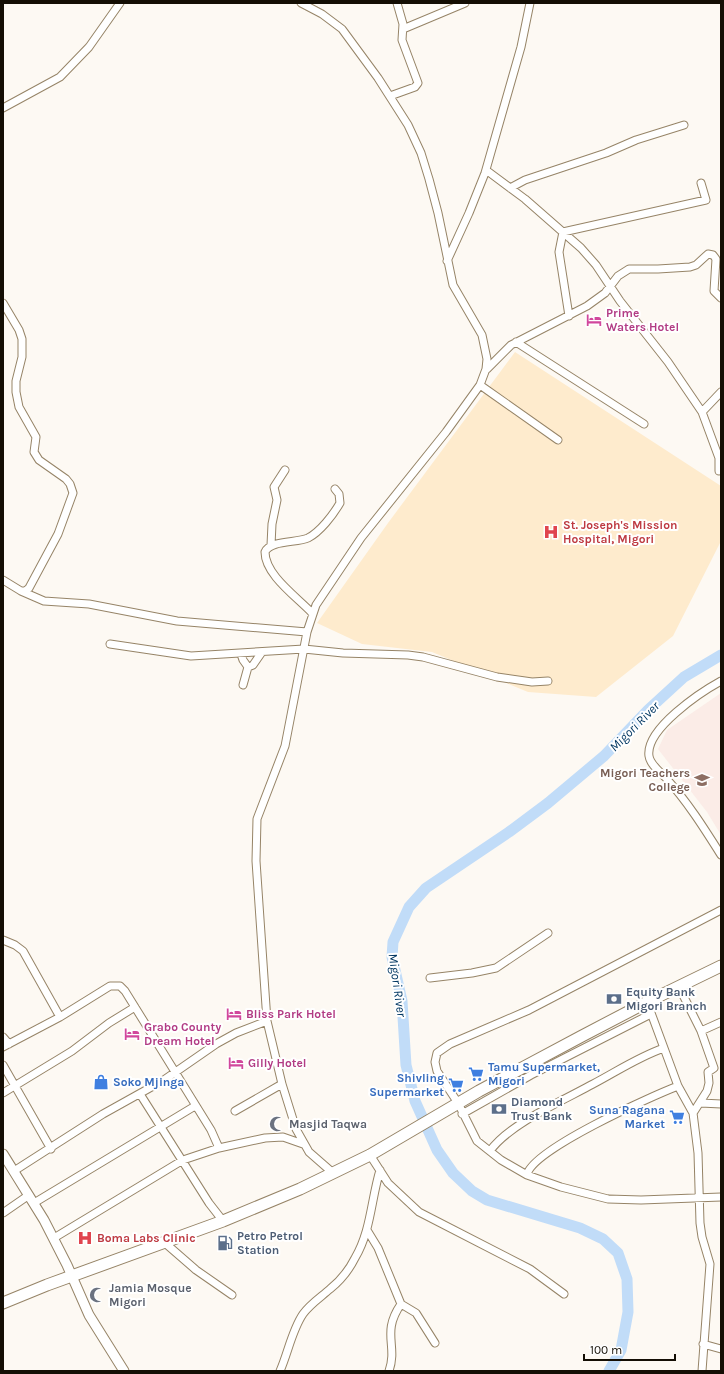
<svg xmlns="http://www.w3.org/2000/svg" width="724" height="1374" font-family="Karla,sans-serif">
	<rect width="100%" height="100%" fill="#fdf9f3"/>
	<path fill="#feebcd" d="M515 352 721 486V541L673 636 596 697 528 692 432 652 362 644 317 623 388 523Z"/>
	<path fill="#fbece7" d="M721 693V835L707 812 658 749 667 730Z"/>
	<g fill="none" stroke-linecap="round" stroke-linejoin="round">
		<path stroke="#c1dcf8" stroke-width="11" d="M609 1371 621 1350 628 1312 627 1279 618 1253 603 1239 580 1228 487 1200 472 1191 453 1173 437 1150 415 1101 406 1065 402 1001 392 957 393 942 409 907 426 888 509 832 548 803 604 756 648 710 684 677 721 655"/>
		<g stroke="#968467" stroke-width="9">
			<path id="minor" d="M301 3 322 14 342 29 378 78 408 125 421 153 429 179 438 213 453 285 482 335 487 359 486 369 480 385 446 432 361 538 316 605 307 632 285 746 257 819 256 861 267 1021 282 1084 296 1129 309 1152 333 1173
				M403 29 465 3
				M390 96 415 87 418 83 402 40 403 24 397 3
				M3 108 60 77 89 47 120 3
				M486 170 525 199 581 248 596 265 620 301 668 362 702 412 719 458V471
				M510 188 525 180 606 153 636 140 684 125
				M447 261 469 213 485 173 521 47 530 3
				M3 303 19 330 22 339V357L16 381V392L19 407 36 437 34 452 39 460 66 479 70 484 73 493 58 534 29 588 25 591H21L3 580
				M569 316 559 252 563 232 706 200 701 183
				M516 342 644 424
				M487 369 511 345 587 306 605 293 618 276 629 269H658L690 267 696 265 708 254 713 255 716 259 714 291 721 298
				M480 385 558 440
				M702 412 721 392
				M271 545 272 524 277 500 274 487 285 470
				M21 591 44 601 89 604 177 621 307 632
				M312 613C297 597 265 575 265 552 270 540 297 543 308 538 320 532 333 515 340 503L339 494 335 489
				M110 644 191 656 304 649 343 653 408 655 423 657 497 677 532 682 548 681
				M241 654 243 660 248 667
				M721 681C701 692 645 729 649 756 650 764 659 771 665 777 687 801 704 828 721 855
				M243 685 248 667 253 665 262 652
				M721 910 529 1010 450 1044 437 1053 435 1062 437 1071 458 1103 477 1141 501 1160 527 1175 561 1187 608 1199 641 1200 721 1197
				M3 940 15 945 23 951 60 1017
				M430 978 472 973 496 968 548 933
				M679 987 701 1031 714 1068 708 1072 709 1083 707 1091 693 1113 698 1153 700 1223 702 1237 710 1264 702 1371
				M647 1002 678 1086
				M701 1031 721 1022
				M3 1037 9 1044
				M3 1047 60 1017 110 986H120L125 991 211 1130 219 1148
				M3 1065 51 1149
				M3 1093 72 1051 109 1023 135 1007
				M140 1094 209 1203 223 1221
				M701 1103 721 1104
				M235 1111 282 1084
				M462 1114 531 1075 651 1014
				M490 1151C509 1124 564 1100 593 1084 616 1072 638 1057 664 1048
				M370 1155 388 1183 419 1212 530 1269 564 1294
				M14 1171 103 1114 164 1080 216 1044 236 1033 267 1021
				M527 1175C531 1150 652 1096 678 1086L693 1113
				M34 1203 195 1106
				M3 1213 29 1195
				M367 1230 378 1248 401 1304C381 1333 398 1345 389 1371
				M54 1238 183 1160 219 1148 265 1138 283 1137 303 1144
				M165 1243 196 1270 232 1295
				M401 1304 416 1313 435 1343
				M703 1344 721 1349
				M280 1371C288 1353 292 1330 303 1314 310 1304 321 1297 330 1289 340 1281 349 1270 355 1258 371 1231 371 1200 380 1170"/>
		</g>
		<g stroke="#968467" stroke-width="11">
			<path id="tertiary" d="M3 1154 44 1220 67 1265 89 1315 124 1371"/>
		</g>
		<g stroke="#968467" stroke-width="13">
			<path id="trunk" d="M3 1303 47 1285 223 1221 300 1189 370 1155 479 1091 582 1036 647 1002 721 966"/>
		</g>
		<use href="#minor" stroke="#fff" stroke-width="7"/>
		<use href="#tertiary" stroke="#fff" stroke-width="9"/>
		<use href="#trunk" stroke="#fff" stroke-width="11"/>
	</g>
	<defs>
		<g id="hotel-bare" transform="scale(1.2)"><path d="M-6-4.5h1.5V1H6V5H4.5V3h-9V5H-6ZM-4 0a1.8 1.8 0 1 1 3.6 0ZM.5 0V-2.5h3Q6-2.5 6 0Z" fill="#d1479c" stroke="#fff" stroke-width="2.5" paint-order="stroke"/></g>
		<g id="hospital-bare" transform="scale(1.2)"><path d="M-5-5h3v3.5h4V-5h3V5h-3V1.5h-4V5h-3Z" fill="#e0444e" stroke="#fff" stroke-width="2.5" paint-order="stroke"/></g>
		<g id="university-bare" transform="scale(1.2)"><path d="M0-5L7-2L0 1L-7-2ZM-4 1L0 2.5L4 1V4Q0 6-4 4Z" fill="#8d6e63" stroke="#fff" stroke-width="2.5" paint-order="stroke"/></g>
		<g id="bank-bare" transform="scale(1.2)"><path d="M-6-4H6V4H-6ZM0-2.3a2.3 2.3 0 1 0 0 4.6a2.3 2.3 0 1 0 0-4.6Z" fill="#5c6f8a" stroke="#fff" stroke-width="2.5" paint-order="stroke"/></g>
		<g id="supermarket-bare" transform="scale(1.2)"><path d="M-6-5.5h2.5l.6 2H6L4.5 2H-2.5L-4.4-4H-6ZM-1.5 3.2a1.3 1.3 0 1 0 .1 0ZM3 3.2a1.3 1.3 0 1 0 .1 0Z" fill="#3f7fe0" stroke="#fff" stroke-width="2.5" paint-order="stroke"/></g>
		<g id="shop-bare" transform="scale(1.2)"><path d="M-5-2.5h2.3a2.7 3.5 0 0 1 5.4 0H5L5.5 6h-11ZM-1.5-2.5h3a1.5 2.3 0 0 0-3 0Z" fill="#3f7fe0" stroke="#fff" stroke-width="2.5" paint-order="stroke"/></g>
		<g id="mosque-bare" transform="scale(1.2)"><path d="M3.5-4.9A6 6 0 1 0 3.5 4.9A5 5 0 1 1 3.5-4.9Z" fill="#6b7280" stroke="#fff" stroke-width="2.5" paint-order="stroke"/></g>
		<g id="fuel-bare" transform="scale(1.2)"><path d="M-5.5-6h7V0h2V4h1.3V-2.5L3-4.5l.8-.8L6-3V5H2.5V1h-1V6h-7ZM-4.2-4.7v3.2H.2V-4.7Z" fill="#5c6f8a" stroke="#fff" stroke-width="2.5" paint-order="stroke"/></g>
	</defs>
	<g fill-rule="evenodd">
		<use href="#hotel-bare" x="594" y="320"/>
		<use href="#hospital-bare" x="551" y="532"/>
		<use href="#university-bare" x="702" y="780"/>
		<use href="#bank-bare" x="614" y="999"/>
		<use href="#hotel-bare" x="234" y="1014"/>
		<use href="#hotel-bare" x="132" y="1034"/>
		<use href="#hotel-bare" x="236" y="1063"/>
		<use href="#supermarket-bare" x="476" y="1074"/>
		<use href="#shop-bare" x="101" y="1082"/>
		<use href="#supermarket-bare" x="456" y="1085"/>
		<use href="#bank-bare" x="499" y="1109"/>
		<use href="#supermarket-bare" x="677" y="1117"/>
		<use href="#mosque-bare" x="277" y="1124"/>
		<use href="#hospital-bare" x="85" y="1238"/>
		<use href="#fuel-bare" x="225" y="1243"/>
		<use href="#mosque-bare" x="97" y="1295"/>
	</g>
	<g text-anchor="middle" stroke-width="4" stroke-linejoin="round" paint-order="stroke">
		<g font-size="12" font-weight="bold" fill="#b23c85" stroke="#fff" text-anchor="start">
			<text x="606" y="317">Prime<tspan x="606" dy="14">Waters Hotel</tspan></text>
			<text x="246" y="1018">Bliss Park Hotel</text>
			<text x="144" y="1031">Grabo County<tspan x="144" dy="14">Dream Hotel</tspan></text>
			<text x="248" y="1067">Gilly Hotel</text>
		</g>
		<g font-size="12" font-weight="bold" fill="#be3a42" stroke="#fff" text-anchor="start">
			<text x="563" y="529">St. Joseph's Mission<tspan x="563" dy="14">Hospital, Migori</tspan></text>
			<text x="97" y="1242">Boma Labs Clinic</text>
		</g>
		<g font-size="12" font-weight="bold" fill="#785e54" stroke="#fff" text-anchor="end">
			<text x="690" y="777">Migori Teachers<tspan x="690" dy="14">College</tspan></text>
		</g>
		<g font-size="12" font-weight="bold" fill="#4e5e75" stroke="#fff" text-anchor="start">
			<text x="626" y="996">Equity Bank<tspan x="626" dy="14">Migori Branch</tspan></text>
			<text x="511" y="1106">Diamond<tspan x="511" dy="14">Trust Bank</tspan></text>
			<text x="237" y="1240">Petro Petrol<tspan x="237" dy="14">Station</tspan></text>
		</g>
		<g font-size="12" font-weight="bold" fill="#366cbe" stroke="#fff" text-anchor="start">
			<text x="488" y="1071">Tamu Supermarket,<tspan x="488" dy="14">Migori</tspan></text>
			<text x="444" y="1082" text-anchor="end">Shivling<tspan x="444" dy="14">Supermarket</tspan></text>
			<text x="113" y="1086">Soko Mjinga</text>
			<text x="665" y="1114" text-anchor="end">Suna Ragana<tspan x="665" dy="14">Market</tspan></text>
		</g>
		<g font-size="12" font-weight="bold" fill="#5b616d" stroke="#fff" text-anchor="start">
			<text x="289" y="1128">Masjid Taqwa</text>
			<text x="109" y="1292">Jamia Mosque<tspan x="109" dy="14">Migori</tspan></text>
		</g>
		<g font-size="13" font-style="italic" fill="#013661" stroke="#fff">
			<text transform="translate(634 726) rotate(-45)" y="5">Migori River</text>
			<text transform="translate(398 985) rotate(82)" y="5">Migori River</text>
		</g>
	</g>
	<rect width="724" height="1374" fill="none" stroke="#140e04" stroke-width="8"/>
	<path d="M584 1354v6h91v-6" fill="none" stroke="#140e04" stroke-width="2"/>
	<text x="590" y="1354" font-size="12" fill="#140e04" stroke="#ffffff" stroke-width="3" paint-order="stroke">100 m</text>
</svg>
